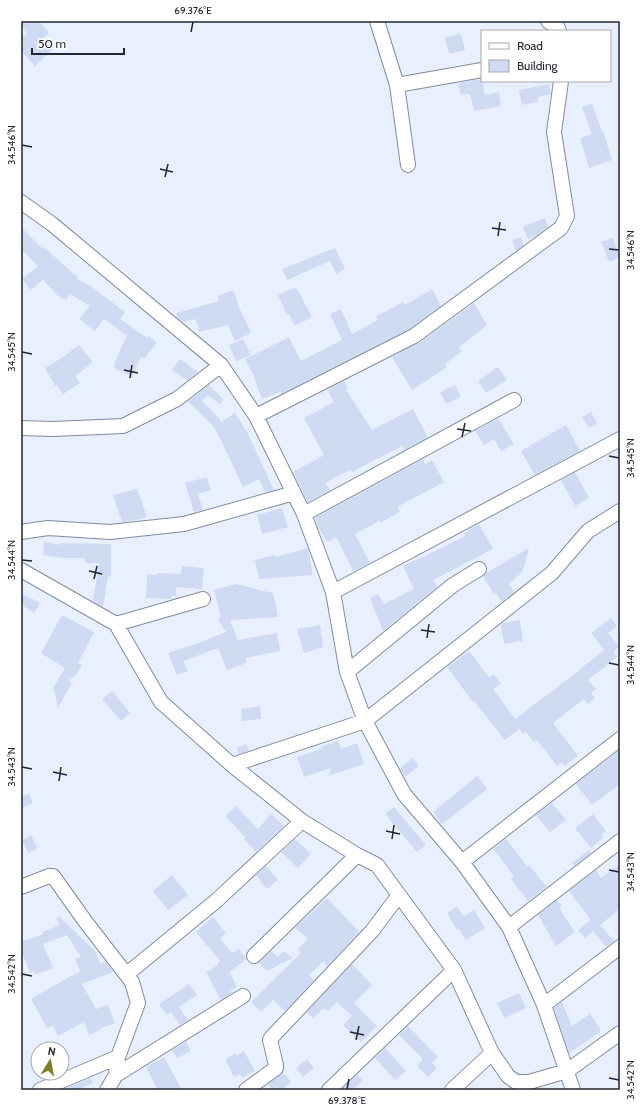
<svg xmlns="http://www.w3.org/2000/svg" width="641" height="1111" font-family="Cabin,sans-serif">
	<rect width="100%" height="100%" fill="#e8f0ff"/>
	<path fill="#cedbf3" d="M21 21H39L49 33 42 39 52 50 35 66 21 51V39L27 33 21 26Z
		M461 34 465 50 449 54 445 37Z
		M482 79 485 95 499 92 501 106 474 111 470 94 461 95 458 83Z
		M549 84 551 94 538 97V102L522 105 519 90Z
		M592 104 602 131H603L612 160 589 168 580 138 592 134 582 107Z
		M545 218 548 227 536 236 528 239 523 227Z
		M21 227 43 249 44 247 74 274 78 277 77 279 93 288 125 312 120 319 147 338 148 336 157 342 144 359 141 357 132 377 114 368V364L128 333 126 335 104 319 95 331 79 319 90 306 70 294 66 300 57 295 43 280 31 290 22 279 38 266 21 249Z
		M521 237 524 245 516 251 512 240Z
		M613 238 620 257 609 262 601 242Z
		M335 248 345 269 336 274 330 261 287 280 282 269Z
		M296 287 312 317 295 326 289 314 287 315 278 295Z
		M432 289 441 306 410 329 281 394 280 392 262 399 255 381 256 380 245 359 289 337 301 361 342 340 330 314 341 309 352 334 378 320 376 316 404 302 405 305Z
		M233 290 238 303H237L251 333 235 341 228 325 199 332 196 319 183 322 177 317 176 313 219 301 217 296Z
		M474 303 487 325 459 347 462 351 445 364 447 367 412 390 392 357 419 343Z
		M243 339 251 355 236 361 229 345Z
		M79 345 93 362 75 376 80 383 63 394 57 385 55 386 45 368 63 357Z
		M180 359 198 372 187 380 172 370Z
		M498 367 507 380 486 393 478 381Z
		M344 381 348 389 346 390 372 430 413 409 428 437 404 450 402 446 352 472 350 470 325 483 330 490 308 502 293 472 324 455 304 418 334 402 327 390Z
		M209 385 224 400 220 404 208 395 202 401 218 417 221 422 235 413 247 432 274 490 265 492 259 479 243 487 219 436 213 426 188 401Z
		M455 385 461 397 446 404 440 392Z
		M591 412 597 423 589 428 582 417Z
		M498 418 514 444 501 451 494 439 484 445 475 431Z
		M566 425 580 451 535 475 521 451Z
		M423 459 425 464 432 460 444 482 397 507 400 512 380 523 379 521 355 534 370 563 353 571 336 537 330 541H326L318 527 315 518Z
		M575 472 589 498 575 506 561 480Z
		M207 477 211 490 198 494 203 510 194 512 185 483Z
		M137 489 147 517 133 521 122 522 113 495Z
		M282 508 288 527 262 534 257 515Z
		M479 524 493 549 433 580 437 587 383 631 370 598 378 594 384 604 414 589 403 566 420 558H421L465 536 464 533Z
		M44 542 61 545V543L111 544V577L108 576 103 607 93 601 99 563H85V558H62L43 555Z
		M308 548 313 575 259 579 255 560 275 555 276 557Z
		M529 548 524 567 521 573 509 584 514 592 502 602 496 593 494 594 483 576 486 573Z
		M182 566 204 568 202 589 176 587V596H171V599L146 598 147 574 157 575V573L181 574Z
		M236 584 273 593 278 617 230 620 238 640 277 633 280 651 245 658 247 663 227 670 218 648 183 661 188 671 177 675 168 653 188 646V647L226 632 218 619 221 617 214 590Z
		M21 593 40 603 34 613 21 604Z
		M62 615 94 632 78 663 82 665 76 675 69 680 72 683 58 708 54 689 52 690 65 668 41 653Z
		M611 618 617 626 608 633 619 647 613 652 617 657 588 680 596 689 591 693 595 698 588 704 584 699 553 723 578 756 564 766 562 762 557 766 537 740 534 742 526 732 523 734 519 729 505 740 474 701 473 702 447 667 469 651 489 677 494 674 501 684 493 689 515 719 568 679 604 650 591 633Z
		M520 620 523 641 504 644 501 625 502 623Z
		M320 625 323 647 304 653 297 629Z
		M112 691 130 713 121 721 102 699Z
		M260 706 261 719 242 721 241 709Z
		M338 741 341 749 357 743 364 764 328 776 331 768 304 777 297 757 321 749V747Z
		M246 744 249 751 239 754 237 748Z
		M620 750V784L592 805 576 784Z
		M413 758 419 766 405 777 400 768Z
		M477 776 487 789 442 824 433 812Z
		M29 794 33 803 21 808V797Z
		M552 803 566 820 550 832 536 815Z
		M236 806 258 829 271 814 284 826 256 852 244 839 246 838 225 816Z
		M394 807 426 845 417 852 385 814Z
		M593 814 606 831 601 835 603 838 591 848 575 828Z
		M31 835 37 848 28 853 22 840Z
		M295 839 311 854 298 868 281 852Z
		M506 839 527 866 529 865 547 887 528 901 511 879 514 876 493 849Z
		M589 850 591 853 574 866 572 863Z
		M620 864V909L600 925 614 941 606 947 593 931 585 938 578 930 591 920 569 891 596 870 601 878Z
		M266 866 278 880 267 889 256 875Z
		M172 875 188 895 168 910 153 891Z
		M327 898 359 932 327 966 323 962 309 975 314 980 285 1011 273 1000 261 1012 251 1002 301 953 298 949 308 939 295 928Z
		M557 900 562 906 559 908 575 932 556 946 538 915Z
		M457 906 464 917 474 910 485 928 466 940 459 929 457 930 447 913Z
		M59 916 95 951 100 964 106 962 113 972 82 984 96 1009 108 1005 115 1023 99 1029 100 1030 89 1035 84 1022 58 1036 53 1026 47 1028 31 999 80 971 75 959 81 957 67 935 43 944 53 968 35 975 34 972 30 973 21 950V942L43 934 42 932 60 925 61 927 56 919Z
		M213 917 226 933 220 939 232 953 239 949 246 959 230 972 237 987 230 991 232 993 221 1000 206 972 218 965 217 963 220 961 196 932Z
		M271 951 278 957 284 951 293 958 267 971 259 963Z
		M352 964 372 985 354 1003 377 1026 361 1042 343 1025 352 1016 337 1002 328 1011 324 1008 313 1018 307 1012Z
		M189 984 197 995 179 1007 188 1020 180 1025 171 1012 166 1015 159 1004Z
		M519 993 526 1008 504 1018 497 1003Z
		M562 1002 572 1026 590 1014 600 1028V1032L569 1053 554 1008Z
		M408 1026 438 1057 432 1063 437 1068 428 1077 417 1066 423 1059 399 1035Z
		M186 1042 191 1051 177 1058 172 1050Z
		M385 1048 406 1071 395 1080 375 1058Z
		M244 1051 255 1071 242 1078 240 1074 234 1077 225 1059 236 1053 237 1055Z
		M164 1057 182 1090H158L146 1067Z
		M307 1059 314 1068 303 1077 296 1068Z
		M281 1074H285L291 1082 282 1090H273L268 1084Z
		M357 1075 363 1080 353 1090H341Z
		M91 1078 93 1083 77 1090H62Z"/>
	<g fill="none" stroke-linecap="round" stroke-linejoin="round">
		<g stroke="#808ca1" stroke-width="16">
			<path id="minor" d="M377 21 397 85 408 165
				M548 21 558 28 559 31
				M397 85 482 70
				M21 202 52 224 221 365 256 416 304 514 333 592 347 672 365 721 404 794 462 862 509 927 544 1005 573 1090
				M256 416 414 336 561 228 567 216 554 132 561 81
				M21 428 53 429 123 426 177 399 221 365
				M304 514 514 400
				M21 532 48 528 110 532 184 524 294 493
				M21 570 116 624 161 702 232 765 302 821 357 855 377 865 454 970 492 1053 508 1076 516 1082H529L567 1071 620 1033
				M333 592 620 439
				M116 624 203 599
				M347 672 453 585 479 569
				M232 765 365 721 552 573 588 531 620 511
				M462 862 620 739
				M21 887 49 876H53L85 921 132 982 138 1003 118 1057 116 1075 107 1090
				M509 927 620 841
				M254 956 357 855
				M127 974 216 901 302 821
				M544 1005 620 947
				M116 1075 243 996
				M40 1090 118 1057
				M246 1090 276 1068V1065L270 1040 271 1038 372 931 399 895
				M329 1090 454 970
				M452 1090 492 1053"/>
		</g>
		<use href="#minor" stroke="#fff" stroke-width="14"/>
	</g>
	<path fill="none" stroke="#21262f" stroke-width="1.5" d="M191 32 193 22M22 145 32 147M160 169 173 172M165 177 168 164M492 228 506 230M498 236 500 222M609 249 619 250M22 352 32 354M124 370 138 373M130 378 132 365M457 429 471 431M462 437 465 423M609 456 619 458M22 560 32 561M89 571 102 574M94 579 97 566M421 630 435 632M427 638 429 624M609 663 619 665M22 767 32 769M53 772 67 775M59 781 61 767M386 831 400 834M392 839 394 825M609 870 619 872M22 974 32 976M350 1032 364 1035M356 1040 359 1026M609 1078 619 1080M347 1089 349 1079"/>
	<rect width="641" height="1111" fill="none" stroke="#ffffff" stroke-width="44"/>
	<rect x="481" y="30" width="130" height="52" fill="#ffffff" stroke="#a6a8ac"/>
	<rect x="489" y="43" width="20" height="6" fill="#ffffff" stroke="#a6a8ac"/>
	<text x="517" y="50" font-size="12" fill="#21262f">Road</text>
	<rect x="489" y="60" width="20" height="12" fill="#cedbf3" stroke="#a6a8ac"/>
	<text x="517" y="70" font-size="12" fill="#21262f">Building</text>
	<g transform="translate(50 1061) rotate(10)"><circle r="19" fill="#ffffff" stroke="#a6a8ac"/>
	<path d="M0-3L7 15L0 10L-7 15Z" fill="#7b7f29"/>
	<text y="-6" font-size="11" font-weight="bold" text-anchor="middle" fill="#21262f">N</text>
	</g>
	<path d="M32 48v6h92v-6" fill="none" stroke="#21262f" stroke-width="2"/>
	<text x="38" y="48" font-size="12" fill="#21262f" stroke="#ffffff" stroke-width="3" paint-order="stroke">50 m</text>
	<rect x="22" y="22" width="597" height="1067" fill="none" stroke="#21262f" stroke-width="1.5"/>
	<g font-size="10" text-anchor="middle" fill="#21262f">
		<text x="193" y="14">69.376°E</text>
		<text transform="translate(11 145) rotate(-90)" y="4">34.546°N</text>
		<text transform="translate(630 250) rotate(-90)" y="4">34.546°N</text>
		<text transform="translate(11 352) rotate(-90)" y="4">34.545°N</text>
		<text transform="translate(630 458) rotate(-90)" y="4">34.545°N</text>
		<text transform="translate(11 560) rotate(-90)" y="4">34.544°N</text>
		<text transform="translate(630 665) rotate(-90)" y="4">34.544°N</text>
		<text transform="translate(11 767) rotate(-90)" y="4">34.543°N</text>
		<text transform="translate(630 872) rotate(-90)" y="4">34.543°N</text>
		<text transform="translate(11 974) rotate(-90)" y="4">34.542°N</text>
		<text transform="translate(630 1080) rotate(-90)" y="4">34.542°N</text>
		<text x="347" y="1104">69.378°E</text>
	</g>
</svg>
